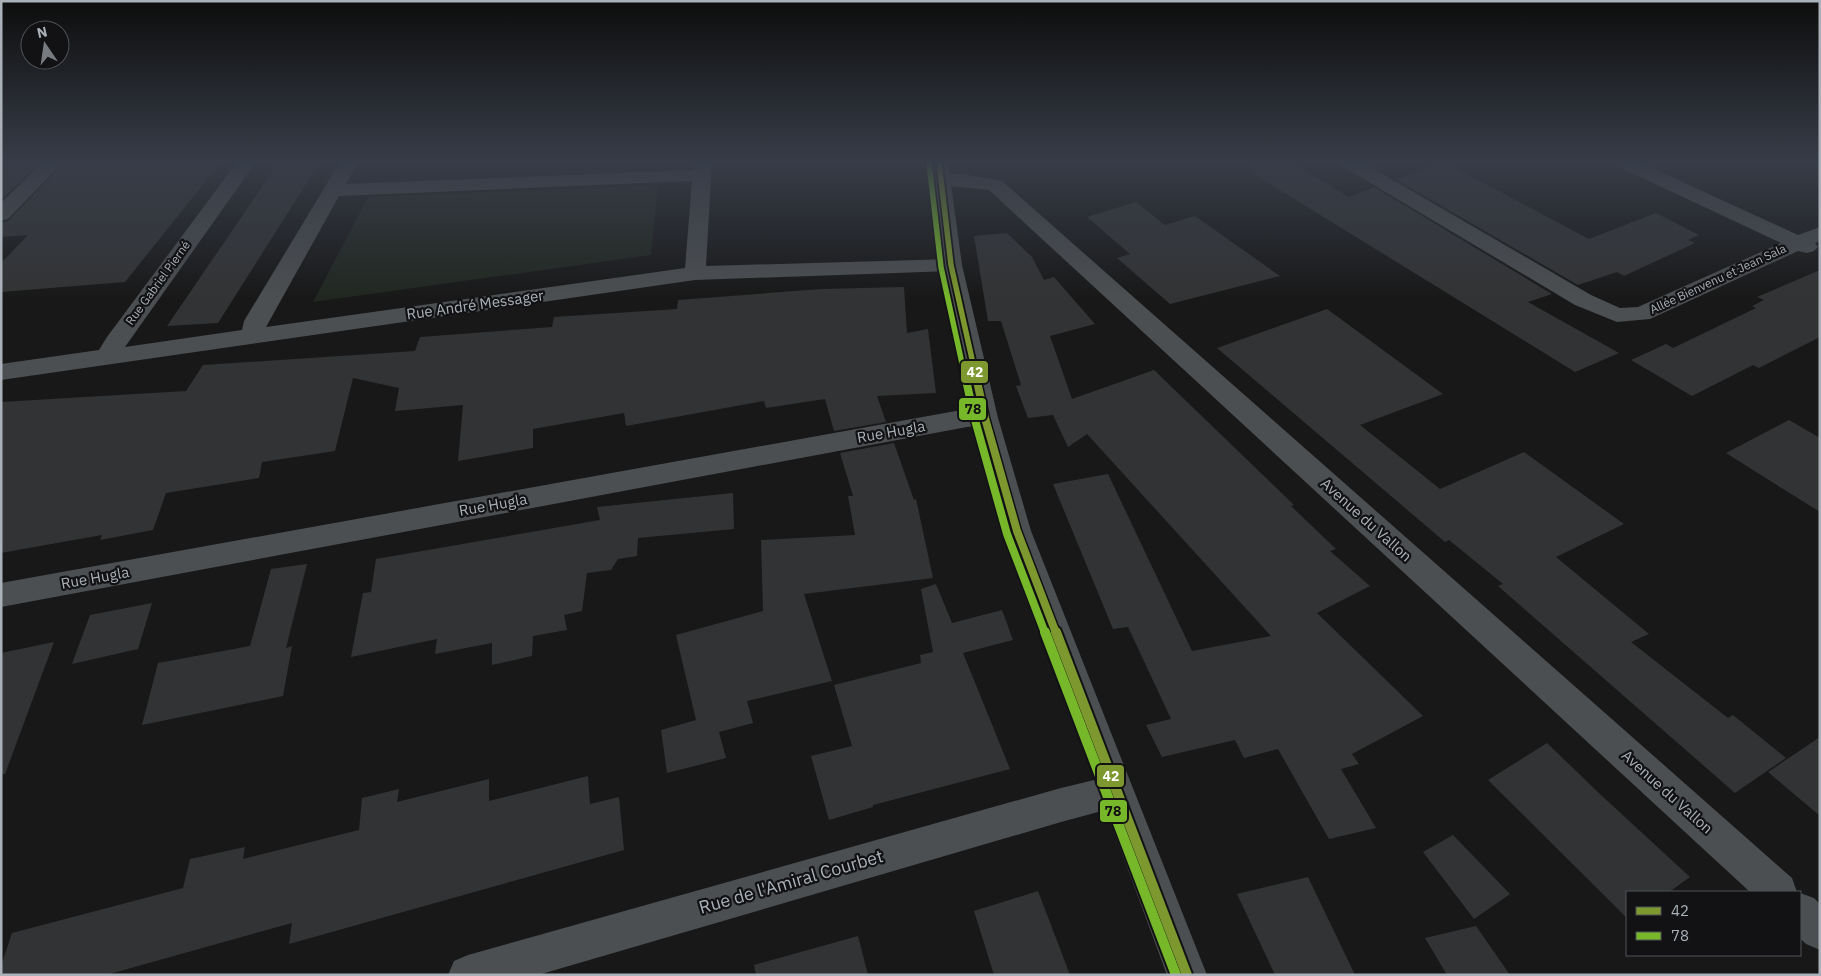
<svg xmlns="http://www.w3.org/2000/svg" width="1821" height="976" font-family="'IBM Plex Sans',sans-serif">
	<rect width="100%" height="100%" fill="#181818"/>
	<path fill="#212720" d="M658 185 651 255 313 302 368 197Z"/>
	<path fill="#323334" d="M221 162 125 282 1 292V263L28 235 1 237V223L9 220 64 163Z
		M279 162H320L218 323 167 326Z
		M1254 162H1290L1349 197 1374 187 1552 294 1528 302 1619 353 1575 372 1249 171Z
		M1444 162 1589 239 1656 213 1699 235 1688 240 1695 243 1624 276 1617 272 1578 285 1395 179Z
		M38 164 1 200V166Z
		M1136 202 1165 225 1195 216 1280 276 1170 304 1117 258 1130 254 1087 217Z
		M1007 233 1032 257 1044 280 1054 277 1095 324 1050 336 1072 399 1154 370 1294 505 1291 506 1336 549 1330 551 1370 586 1317 613 1423 716 1352 754 1359 764 1341 769 1376 828 1329 839 1278 749 1244 758 1235 740 1162 757 1146 725 1171 719 1128 627 1113 629 1053 484 1108 474 1192 651 1271 636 1087 434 1068 447 1053 415 1028 418 1016 386 1021 385 1001 321H988L974 236Z
		M1820 270V337L1759 368 1753 365 1692 396 1631 360 1666 344 1673 348 1756 308 1752 306 1764 300 1757 297Z
		M904 287 907 333 928 329 936 393 877 396 886 422 834 431 825 399 766 408 764 401 626 426 624 413 533 429V448L458 461 463 405 395 411 399 388 353 378 335 451 262 462 259 478 166 493 153 530 100 540 102 535 1 553V402L186 391 203 365 415 351 420 337 552 327 554 317 677 309 678 300 821 289Z
		M1327 309 1443 394 1360 425 1440 489 1524 452 1624 524 1556 557 1649 634 1631 642 1728 718 1733 715 1786 758 1735 793 1498 586 1503 584 1449 540 1445 542 1217 348Z
		M1789 420 1820 438V512L1726 453Z
		M894 443 914 500 916 499 933 578 804 594 832 681 747 701 753 723 719 732 726 758 667 773 661 730 696 720 676 635 763 611 761 540 855 535 848 496H853L840 453Z
		M733 493 734 529 638 538 637 556 618 559 611 570 587 573 582 611 564 615 567 630 533 636 532 656 492 665V643L435 654 437 639 351 657 363 593 371 592 376 559 600 520 597 507Z
		M307 564 286 648 292 646 283 696 142 725 158 663 250 646 271 569Z
		M936 584 952 623 1002 610 1013 640 963 653 1010 769 873 805V807L829 820 811 756 852 746 834 685 921 663 920 655 933 652 921 589Z
		M152 603 138 649 72 664 90 615Z
		M54 642 5 774H1V653Z
		M1820 737V816L1768 772Z
		M1547 743 1601 795 1690 877 1669 892H1627V918L1488 780Z
		M588 776 590 804 619 797 624 850 289 944 292 923 106 975H1V966L12 933 183 888 190 859 245 847 243 859 359 830 362 798 399 789 397 802 489 779V801Z
		M1453 835 1510 894 1474 919 1423 852Z
		M1308 877 1355 975H1275L1237 894Z
		M1038 891 1070 975H994L974 911Z
		M1476 926 1510 975H1447L1425 938Z
		M858 936 868 975H756L754 965Z"/>
	<g fill="none" stroke-linecap="round" stroke-linejoin="round">
		<path fill="#4c4f51" fill-rule="evenodd" d="M43 162H63L8 219 1 221V203Z
			M237 162H256L125 347 242 330 244 321 340 162H358L346 184 693 170 694 162H712L706 266 951 259 959 260 962 265 959 270 951 271 695 280 1 380V364L99 350 107 337ZM692 181 685 268 266 327 339 196Z
			M1340 162H1362L1591 295 1620 308 1638 307 1781 243 1617 166 1615 162H1639L1798 235 1820 227V241L1815 243 1818 247 1814 251 1807 253 1798 251 1650 319 1617 322 1575 305 1342 166Z
			M940 174H963L1002 181 1792 878 1797 892H1750L989 190 933 184 930 180 933 176Z
			M967 409 994 412 998 418 994 424 967 427 1 607V583Z
			M1115 775 1128 780 1133 792 1128 804 1061 822 538 975H448L454 961 468 955 1061 788Z
			M1800 893 1814 898 1820 904V950L1806 944 1800 938Z"/>
		<path fill="#4c4f51" fill-rule="evenodd" d="M930 162H948L962 265 998 418 1031 531 1207 975H1167L1003 531 972 418 940 265Z"/>
		<g stroke="#121214" stroke-width="9">
			<path id="bus-1-far2" d="M939 162 951 265 974 368"/>
		</g>
		<g stroke="#121214" stroke-width="11">
			<path id="bus-1-far1" d="M974 367 985 418 1017 531 1056 633"/>
		</g>
		<g stroke="#121214" stroke-width="14">
			<path id="bus-1" d="M1056 632 1187 975"/>
		</g>
		<g stroke="#121214" stroke-width="9">
			<path id="bus-2-far2" d="M929 163 941 267 963 368"/>
		</g>
		<g stroke="#121214" stroke-width="11">
			<path id="bus-2-far1" d="M963 367 975 420 1007 534 1045 633"/>
		</g>
		<g stroke="#121214" stroke-width="14">
			<path id="bus-2" d="M1045 632 1176 975"/>
		</g>
		<use href="#bus-1-far2" stroke="#7c982e" stroke-width="5.5"/>
		<use href="#bus-1-far1" stroke="#7c982e" stroke-width="8"/>
		<use href="#bus-1" stroke="#7c982e" stroke-width="10"/>
		<use href="#bus-2-far2" stroke="#76b82a" stroke-width="5.5"/>
		<use href="#bus-2-far1" stroke="#76b82a" stroke-width="8"/>
		<use href="#bus-2" stroke="#76b82a" stroke-width="10"/>
	</g>
	<linearGradient id="sky" x2="0" y2="1"><stop stop-color="#0d0d0d"/><stop offset="0.54" stop-color="#373d48"/><stop offset="1" stop-color="#373d48" stop-opacity="0"/></linearGradient>
	<rect width="1821" height="299" fill="url(#sky)"/>
	<g text-anchor="middle" stroke-width="4.5" stroke-linejoin="round" paint-order="stroke">
		<g font-size="12" fill="#aab1b8" stroke="#121214">
			<text transform="translate(1718 279) rotate(-25)" y="4">Allée Bienvenu et Jean Sala</text>
			<text transform="translate(158 283) rotate(-54)" y="4">Rue Gabriel Pierné</text>
		</g>
		<g font-size="15" fill="#aab1b8" stroke="#121214">
			<text transform="translate(475 305) rotate(-8)" y="5">Rue André Messager</text>
			<text transform="translate(891 432) rotate(-10)" y="5">Rue Hugla</text>
			<text transform="translate(493 505) rotate(-10)" y="5">Rue Hugla</text>
			<text transform="translate(1366 520) rotate(42)" y="5">Avenue du Vallon</text>
			<text transform="translate(95 578) rotate(-10)" y="5">Rue Hugla</text>
			<text transform="translate(1667 792) rotate(42)" y="5">Avenue du Vallon</text>
		</g>
		<g font-size="18" fill="#aab1b8" stroke="#121214">
			<text transform="translate(791 882) rotate(-16)" y="6">Rue de l'Amiral Courbet</text>
		</g>
	</g>
	<g stroke="#121214" stroke-width="2">
		<rect x="960" y="360" width="29" height="24" rx="5" fill="#7c982e"/>
		<rect x="958" y="397" width="29" height="24" rx="5" fill="#76b82a"/>
		<rect x="1096" y="764" width="29" height="24" rx="5" fill="#7c982e"/>
		<rect x="1099" y="799" width="29" height="24" rx="5" fill="#76b82a"/>
	</g>
	<g font-size="14" text-anchor="middle" font-weight="bold" fill="#fff">
		<text x="975" y="377">42</text>
		<text x="1111" y="781">42</text>
	</g>
	<g font-size="14" text-anchor="middle" font-weight="bold" fill="#111">
		<text x="973" y="414">78</text>
		<text x="1113" y="816">78</text>
	</g>
	<rect width="1821" height="976" fill="none" stroke="#aab1b8" stroke-width="5"/>
	<rect x="1626" y="891" width="175" height="65" fill="#121214" stroke="#4f5256"/>
	<rect x="1636" y="907" width="25" height="8" fill="#7c982e" stroke="#4f5256"/>
	<text x="1671" y="916" font-size="15" fill="#aab1b8">42</text>
	<rect x="1636" y="932" width="25" height="8" fill="#76b82a" stroke="#4f5256"/>
	<text x="1671" y="941" font-size="15" fill="#aab1b8">78</text>
	<g transform="translate(45 45) rotate(347)"><circle r="24" fill="#121214" stroke="#4f5256"/>
	<path d="M0-4L9 19L0 12L-9 19Z" fill="#777b80"/>
	<text y="-8" font-size="14" font-weight="bold" text-anchor="middle" fill="#aab1b8">N</text>
	</g>
</svg>
